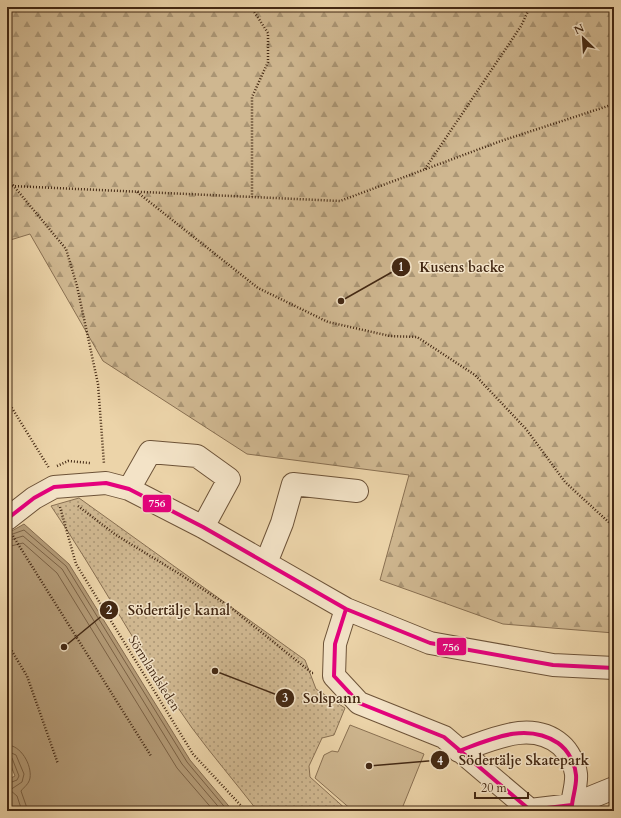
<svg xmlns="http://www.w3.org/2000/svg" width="621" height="818" font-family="Cardo,serif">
	<defs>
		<pattern id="grass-dots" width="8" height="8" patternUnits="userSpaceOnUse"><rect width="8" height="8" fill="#cfb790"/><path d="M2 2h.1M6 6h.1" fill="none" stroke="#aa9574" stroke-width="1.8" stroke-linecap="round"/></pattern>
		<pattern id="forest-firs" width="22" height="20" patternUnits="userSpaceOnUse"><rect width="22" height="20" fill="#cfb790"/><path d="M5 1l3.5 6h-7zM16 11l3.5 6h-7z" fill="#aa9574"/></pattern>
	</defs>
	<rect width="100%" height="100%" fill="#ecd4a9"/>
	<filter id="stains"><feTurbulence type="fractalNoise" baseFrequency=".005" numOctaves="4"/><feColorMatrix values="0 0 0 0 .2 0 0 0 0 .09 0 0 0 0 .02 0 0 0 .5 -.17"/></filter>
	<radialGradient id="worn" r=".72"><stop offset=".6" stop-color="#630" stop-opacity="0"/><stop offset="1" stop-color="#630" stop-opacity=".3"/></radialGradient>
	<path fill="url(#grass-dots)" stroke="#897052" d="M79 498 305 660 316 689 345 708 334 735 322 738 309 766 310 777 348 811H258L256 809C235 782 212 755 192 728 141 657 100 578 51 506Z"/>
	<path fill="url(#forest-firs)" stroke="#897052" d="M7 7H614V633L503 624 380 580 409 475 247 454 103 361 30 234 7 241Z"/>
	<path fill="#cfb790" stroke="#897052" d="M350 725 424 754 401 811H353L315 778 324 755 332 751 338 752Z"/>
	<path fill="#b39a76" stroke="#866c4e" d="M24 524 69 564 190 760 233 811H13L7 796V780L15 776 7 756V531L10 532Z"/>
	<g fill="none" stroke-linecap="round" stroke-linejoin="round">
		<path stroke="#7b6144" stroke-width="1" d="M7 536 24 530 66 566 187 762 228 811
			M7 541 23 536 62 569 182 764 222 811
			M7 547 23 543 57 573 177 768 214 811
			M7 745C21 745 32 765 30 778 29 784 24 787 21 791L28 811
			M7 751 16 755 24 774 22 782 10 790 17 796 22 811
			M7 756 12 758 19 776 17 780 7 784"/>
		<g stroke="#6d5338" stroke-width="24">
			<path id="minor" d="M129 489 150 452 197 456 229 479 203 527
				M7 519 34 498 54 487 106 483 129 489 203 527 346 609 430 643 553 665 614 668
				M266 563 282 523 293 484 357 491
				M346 609 335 644 334 676 359 703 444 737 530 810 572 805 614 788
				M459 751C492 740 531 719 561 745 568 751 575 764 576 774 577 783 573 795 572 805"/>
		</g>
		<path stroke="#432813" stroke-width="2.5" stroke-dasharray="1 2" stroke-linecap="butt" d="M251 7 268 33V62L252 97V197
			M425 169 521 26 530 7
			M7 178 66 249 77 286 98 384 104 464
			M12 186 340 201 501 141 614 104
			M137 192 258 288 328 322 390 336 417 337 475 375 526 429 565 482 614 527
			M7 400 49 468
			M57 466 68 461 90 463
			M78 506 116 535 178 573 230 607 312 673H315
			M60 507 76 564 193 754 246 811
			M13 536 151 756
			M7 643 27 676 58 764"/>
		<use href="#minor" stroke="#f3e3c7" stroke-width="22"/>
		<g stroke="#f3e3c7" stroke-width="7">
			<path id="bus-1" d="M7 519 34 498 54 487 106 483 129 489 203 527 346 609 430 643 553 665 614 668
				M346 609 335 644 334 676 359 703 444 737 530 810 572 805
				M459 751C491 739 526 722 558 743 568 750 575 763 576 775 577 785 573 795 572 805"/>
		</g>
		<use href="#bus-1" stroke="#e5007d" stroke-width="4"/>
	</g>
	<g text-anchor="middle" stroke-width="3" stroke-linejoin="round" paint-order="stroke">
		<g font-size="13" fill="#432813" stroke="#f3e3c7">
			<text transform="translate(155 673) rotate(58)" y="5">Sörmlandsleden</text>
		</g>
	</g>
	<path fill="none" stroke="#432813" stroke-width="1.5" d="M341 301L401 267M64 647L109 610M215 671L285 698M369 766L440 760"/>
	<g fill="#432813" stroke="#f3e3c7" stroke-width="1.5">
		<circle cx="341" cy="301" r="4"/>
		<circle cx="64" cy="647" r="4"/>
		<circle cx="215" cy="671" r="4"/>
		<circle cx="369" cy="766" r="4"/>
		<circle cx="401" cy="267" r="10"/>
		<circle cx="109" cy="610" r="10"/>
		<circle cx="285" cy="698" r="10"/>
		<circle cx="440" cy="760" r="10"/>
	</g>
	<g font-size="12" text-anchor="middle" font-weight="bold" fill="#fff">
		<text x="401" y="271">1</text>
		<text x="109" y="614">2</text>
		<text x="285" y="702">3</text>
		<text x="440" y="765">4</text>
	</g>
	<g font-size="14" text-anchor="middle" font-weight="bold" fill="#432813" stroke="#f3e3c7" stroke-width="3" stroke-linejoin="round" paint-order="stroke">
		<text x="462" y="272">Kusens backe</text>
		<text x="179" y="615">Södertälje kanal</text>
		<text x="332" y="703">Solspann</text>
		<text x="524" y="765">Södertälje Skatepark</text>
	</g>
	<g stroke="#f3e3c7" stroke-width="1.5">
		<rect x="142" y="494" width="30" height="19" rx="4" fill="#e5007d"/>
		<rect x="436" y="637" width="31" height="19" rx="4" fill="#e5007d"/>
	</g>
	<g font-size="11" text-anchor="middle" font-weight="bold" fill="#fff">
		<text x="157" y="507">756</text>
		<text x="451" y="651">756</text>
	</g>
	<rect width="621" height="818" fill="none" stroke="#ecd4a9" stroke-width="24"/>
	<rect x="8" y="8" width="605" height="802" fill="none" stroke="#432813" stroke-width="2"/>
	<rect x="12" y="12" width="597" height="794" fill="none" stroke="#432813"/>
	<g transform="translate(583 38) rotate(335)" stroke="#f3e3c7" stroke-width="3" paint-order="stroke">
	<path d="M0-3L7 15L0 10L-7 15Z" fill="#432813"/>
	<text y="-6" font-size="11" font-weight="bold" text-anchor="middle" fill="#432813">N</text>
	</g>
	<path d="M475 792v6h53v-6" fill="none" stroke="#432813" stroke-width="2"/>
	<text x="481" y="792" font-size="12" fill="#432813" stroke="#f3e3c7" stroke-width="3" paint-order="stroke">20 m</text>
	<rect width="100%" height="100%" filter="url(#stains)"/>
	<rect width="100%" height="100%" fill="url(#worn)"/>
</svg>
